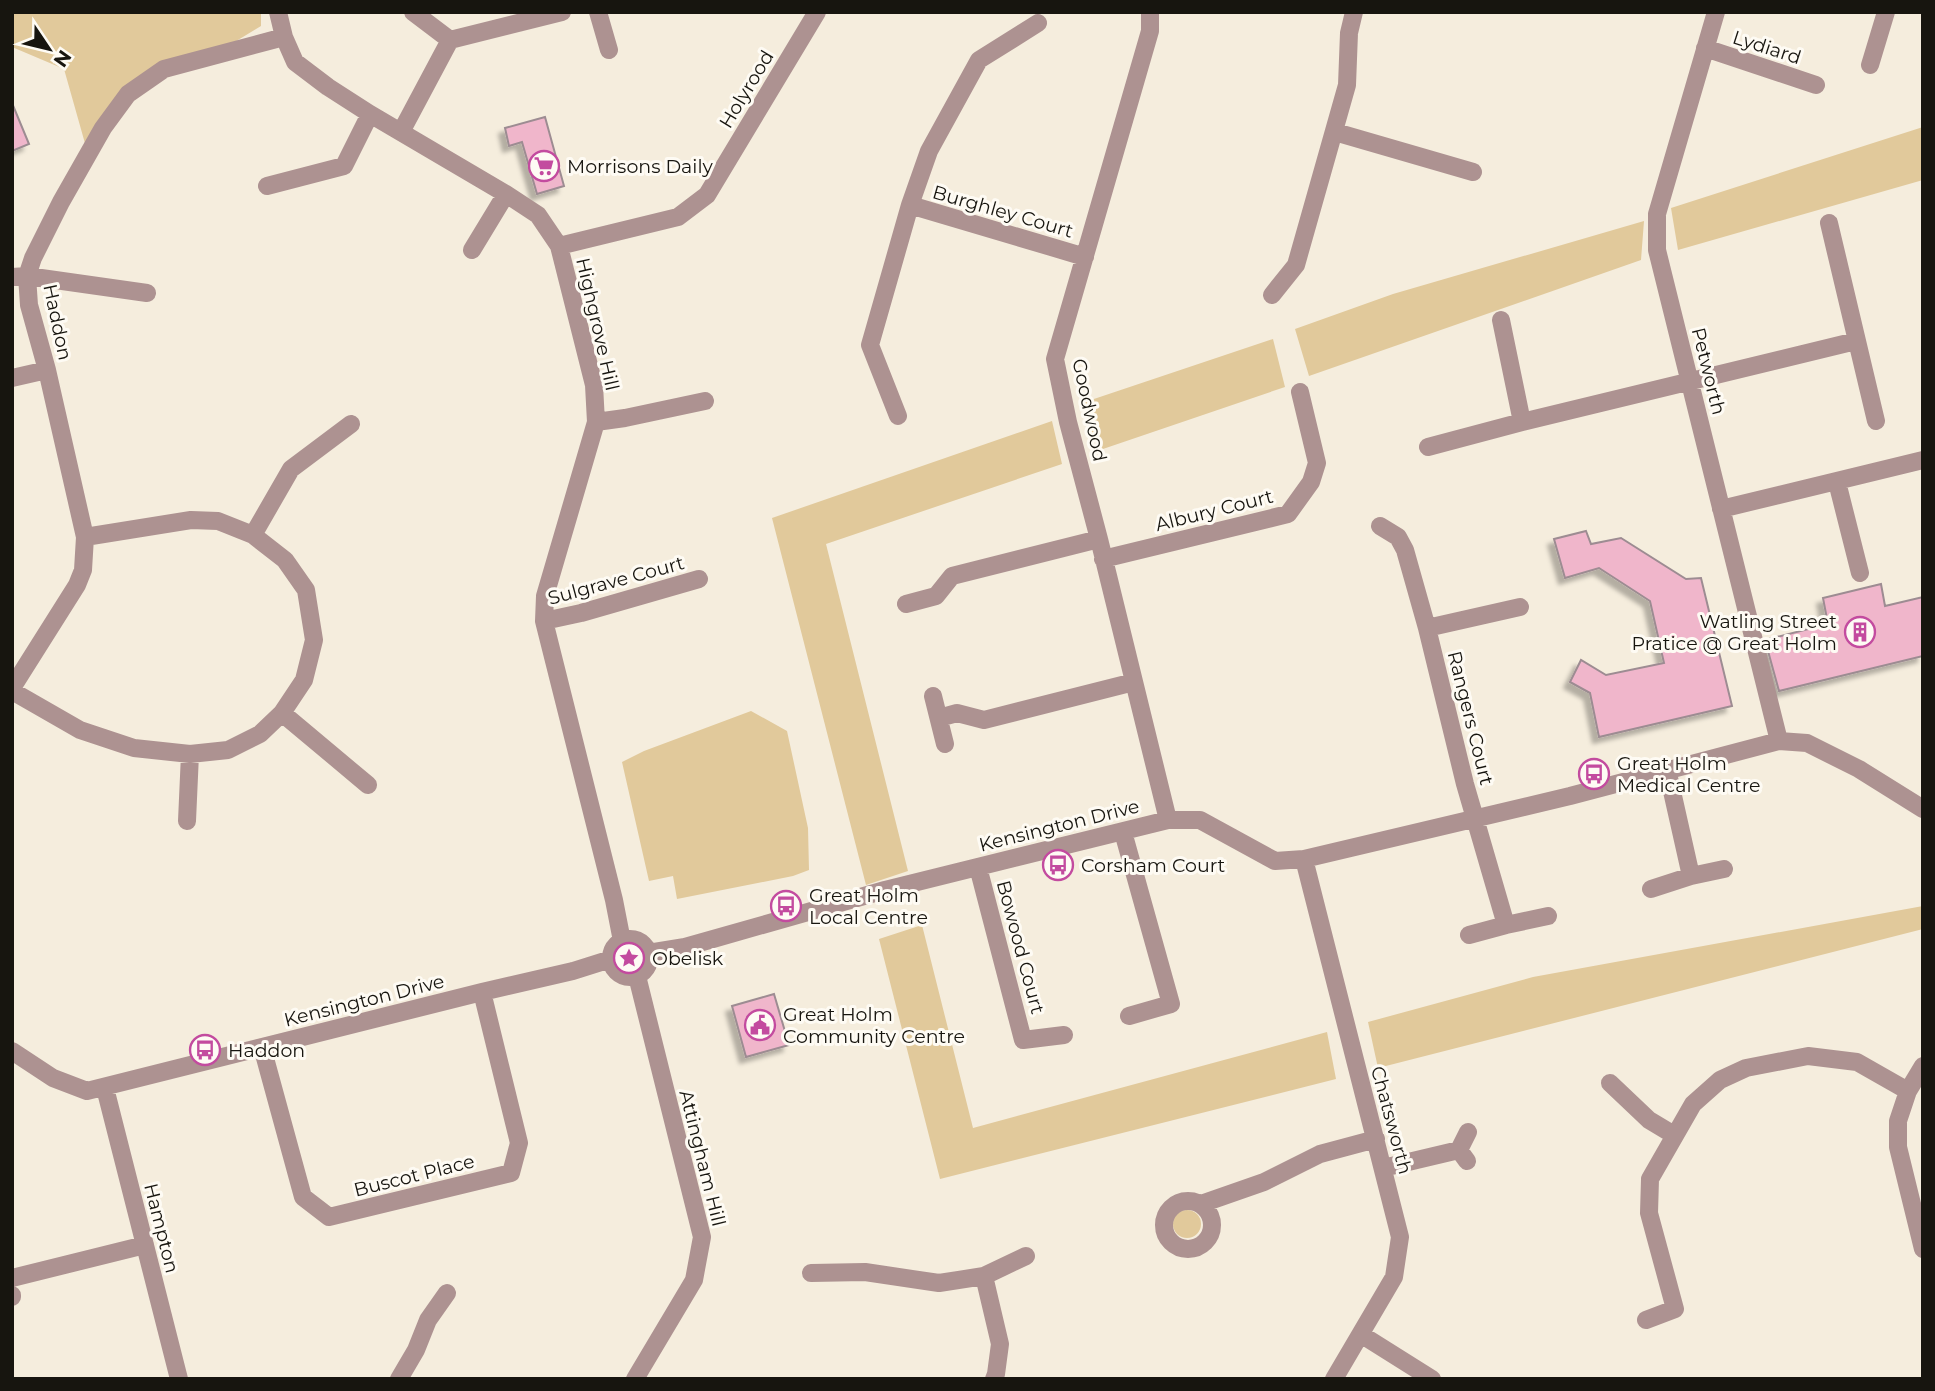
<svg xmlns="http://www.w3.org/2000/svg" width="1935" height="1391" font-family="Montserrat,sans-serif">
	<defs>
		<filter id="shadow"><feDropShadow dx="-6" dy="6" stdDeviation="2" flood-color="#0004"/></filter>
	</defs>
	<rect width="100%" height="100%" fill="#f5eddd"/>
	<path fill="#e1c99b" d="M12 12H261V26L215 54 128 94 88 154 64 69 12 47Z
		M1923 127V180L1678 250 1671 208Z
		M1644 221 1641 260 1309 376 1295 329 1393 294Z
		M1273 339 1285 387 1100 450 1079 404Z
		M1052 421 1062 464 826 544 908 871 866 885 772 518Z
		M751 711 787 731 808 828 809 870 793 876 677 899 673 876 649 881 622 762 644 751Z
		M1923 906V929L1378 1068 1368 1022 1533 977Z
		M922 925 973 1128 1327 1032 1336 1079 940 1179 879 939Z
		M1173 1224a14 14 0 1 1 28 0a14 14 0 1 1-28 0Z"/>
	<path fill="#f0b6cb" stroke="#9d8c92" stroke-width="2" filter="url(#shadow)" d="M12 103 29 144 12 151Z
		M545 117 564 186 537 194 522 142 509 146 505 128Z
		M1586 531 1591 544 1621 538 1686 579 1701 578 1732 706 1599 737 1590 693 1570 682 1581 660 1606 675 1664 663 1650 601 1599 568 1565 578 1554 539Z
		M1881 584 1885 606 1923 597V656L1779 691 1765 640 1828 624 1823 598Z
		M774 994 789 1045 746 1057 732 1006Z"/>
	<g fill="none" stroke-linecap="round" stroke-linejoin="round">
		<path stroke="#ad9291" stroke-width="18" d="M278 12 284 37 295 62 328 87 370 114 506 194 538 215 559 246 594 385 596 422 545 596 544 621 614 900 622 941
			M598 12 609 50
			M1150 12V31L1055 359 1068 422 1099 539 1168 820
			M1716 12 1657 214V250L1779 741
			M450 40 562 12
			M1705 48 1816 85
			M1870 65 1886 12
			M401 132 450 40 413 12
			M1335 132 1473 172
			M267 186 344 166 370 114
			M910 205 929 151 979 60 1038 23
			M1829 223 1876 421
			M559 246 678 217 707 195 817 12
			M472 250 506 194
			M12 277 27 276 147 293
			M1272 295 1296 265 1347 85 1349 33 1354 12
			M1501 320 1522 422
			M12 378 47 370
			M898 416 870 345 910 205 1085 257
			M596 422 625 418 705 401
			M1428 447 1522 422 1856 341
			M1837 482 1860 573
			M1721 509 1923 460
			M1380 526 1398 537 1405 550 1427 628 1465 784 1506 925 1548 916
			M253 535 291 469 351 424
			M1103 559 1288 514 1311 482 1317 463 1300 392
			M906 604 936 596 952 576 1099 539
			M544 621 581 613 699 579
			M1427 628 1520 607
			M12 688 77 585 83 570 85 537 47 370 29 305 27 276 33 258 61 202 103 128 128 94 164 69 284 37
			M12 691 80 730 134 748 190 754 228 750 260 734 282 713 304 680 314 640 306 590 285 560 253 535 218 521 191 520 85 537
			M933 696 945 744
			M282 713 368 785
			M939 718 957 713 984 720 1134 682
			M187 821 190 754
			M1123 832 1171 1004 1129 1016
			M1304 859 1400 1237 1394 1277 1334 1379
			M978 867 1023 1040 1064 1035
			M1691 876 1724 869
			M1651 889 1691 876 1667 769
			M1469 935 1506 925
			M611 958a19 19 0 1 1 38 0a19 19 0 1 1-38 0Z
			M648 953 685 947 885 890 1168 820H1200L1275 861 1304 859 1570 796 1779 741 1807 743 1859 769 1923 809
			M262 1047 303 1197 329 1217 511 1173 519 1143 482 992
			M12 1051 53 1078 87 1091 482 992 573 971 611 959
			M1923 1066 1908 1091 1898 1121V1147L1923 1249
			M1610 1083 1649 1120 1674 1135
			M105 1088 179 1379
			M1459 1150 1468 1132
			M1383 1168 1459 1150 1467 1161
			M1164 1225a24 24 0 1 1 48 0a24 24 0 1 1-48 0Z
			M1201 1204 1264 1182 1320 1154 1376 1139
			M811 1273 865 1272 939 1283 984 1276
			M12 1278 145 1245
			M12 1295V1297
			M1646 1320 1675 1309 1649 1213 1650 1179 1693 1104 1720 1080 1746 1068 1808 1056 1857 1062 1908 1091
			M1362 1335 1432 1379
			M399 1379 416 1350 428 1320 447 1293
			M635 1379 694 1280 702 1237 637 976
			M994 1379 996 1374 1000 1344 984 1276 1026 1256"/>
	</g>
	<defs>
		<g id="supermarket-ring" transform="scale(1.575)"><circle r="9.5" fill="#fefbf4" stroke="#c34b9f" stroke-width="1.5"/><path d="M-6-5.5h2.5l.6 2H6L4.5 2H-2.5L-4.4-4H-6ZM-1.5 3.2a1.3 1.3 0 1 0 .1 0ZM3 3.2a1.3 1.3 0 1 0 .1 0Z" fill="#c34b9f"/></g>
		<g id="building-ring" transform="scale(1.575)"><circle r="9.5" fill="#fefbf4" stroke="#c34b9f" stroke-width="1.5"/><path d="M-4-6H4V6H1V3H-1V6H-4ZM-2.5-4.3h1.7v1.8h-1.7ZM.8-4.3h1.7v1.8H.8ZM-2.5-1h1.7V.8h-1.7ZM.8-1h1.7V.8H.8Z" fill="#c34b9f"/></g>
		<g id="bus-ring" transform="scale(1.575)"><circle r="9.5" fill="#fefbf4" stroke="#c34b9f" stroke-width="1.5"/><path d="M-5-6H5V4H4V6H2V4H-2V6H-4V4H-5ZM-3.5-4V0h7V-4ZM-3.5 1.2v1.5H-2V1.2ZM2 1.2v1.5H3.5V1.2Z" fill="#c34b9f"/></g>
		<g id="sight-ring" transform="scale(1.575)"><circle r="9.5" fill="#fefbf4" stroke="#c34b9f" stroke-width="1.5"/><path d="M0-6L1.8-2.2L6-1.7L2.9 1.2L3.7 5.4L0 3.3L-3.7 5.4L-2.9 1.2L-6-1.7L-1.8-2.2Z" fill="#c34b9f"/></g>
		<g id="civic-ring" transform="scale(1.575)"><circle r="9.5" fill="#fefbf4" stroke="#c34b9f" stroke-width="1.5"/><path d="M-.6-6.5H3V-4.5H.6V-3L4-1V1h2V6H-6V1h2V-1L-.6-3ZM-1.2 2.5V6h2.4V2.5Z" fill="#c34b9f"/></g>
	</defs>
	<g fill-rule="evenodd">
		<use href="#supermarket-ring" x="544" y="166"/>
		<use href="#building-ring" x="1860" y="632"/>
		<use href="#bus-ring" x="1594" y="774"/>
		<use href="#bus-ring" x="1058" y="865"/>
		<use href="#bus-ring" x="786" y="906"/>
		<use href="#sight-ring" x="629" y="958"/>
		<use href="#civic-ring" x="760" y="1025"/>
		<use href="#bus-ring" x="205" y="1050"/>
	</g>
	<g text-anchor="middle" stroke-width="6" stroke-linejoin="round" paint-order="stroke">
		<g font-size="19" fill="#17150f" stroke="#fefbf4">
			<text transform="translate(1767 47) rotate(18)" y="7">Lydiard</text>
			<text transform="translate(746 89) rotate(-59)" y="7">Holyrood</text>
			<text transform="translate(1003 211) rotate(16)" y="7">Burghley Court</text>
			<text transform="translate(58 322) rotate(78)" y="7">Haddon</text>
			<text transform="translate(598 324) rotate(77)" y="7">Highgrove Hill</text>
			<text transform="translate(1709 371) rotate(76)" y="7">Petworth</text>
			<text transform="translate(1090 410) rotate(78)" y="7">Goodwood</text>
			<text transform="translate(1214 510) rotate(-14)" y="7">Albury Court</text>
			<text transform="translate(616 580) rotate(-15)" y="7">Sulgrave Court</text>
			<text transform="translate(1471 718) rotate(76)" y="7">Rangers Court</text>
			<text transform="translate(1059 825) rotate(-14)" y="7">Kensington Drive</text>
			<text transform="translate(1021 947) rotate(75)" y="7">Bowood Court</text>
			<text transform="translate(364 1000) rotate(-14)" y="7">Kensington Drive</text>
			<text transform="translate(1392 1120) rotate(75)" y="7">Chatsworth</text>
			<text transform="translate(703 1158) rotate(76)" y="7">Attingham Hill</text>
			<text transform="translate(414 1175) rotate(-14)" y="7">Buscot Place</text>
			<text transform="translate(162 1228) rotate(76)" y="7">Hampton</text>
		</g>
		<g font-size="19" fill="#17150f" stroke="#fefbf4" text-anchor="start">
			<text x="567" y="173">Morrisons Daily</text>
			<text x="1837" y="628" text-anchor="end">Watling Street<tspan x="1837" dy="22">Pratice @ Great Holm</tspan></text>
			<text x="1617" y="770">Great Holm<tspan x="1617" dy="22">Medical Centre</tspan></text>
			<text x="1081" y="872">Corsham Court</text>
			<text x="809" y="902">Great Holm<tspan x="809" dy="22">Local Centre</tspan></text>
			<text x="652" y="965">Obelisk</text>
			<text x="783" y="1021">Great Holm<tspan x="783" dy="22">Community Centre</tspan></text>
			<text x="228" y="1057">Haddon</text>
		</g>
	</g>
	<rect width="1935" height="1391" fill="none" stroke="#17150f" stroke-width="28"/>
	<g transform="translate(49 49) rotate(125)" stroke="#fefbf4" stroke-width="5" paint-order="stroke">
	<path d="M0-5L12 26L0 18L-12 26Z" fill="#17150f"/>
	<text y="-10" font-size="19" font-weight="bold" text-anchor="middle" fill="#17150f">N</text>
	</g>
</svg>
